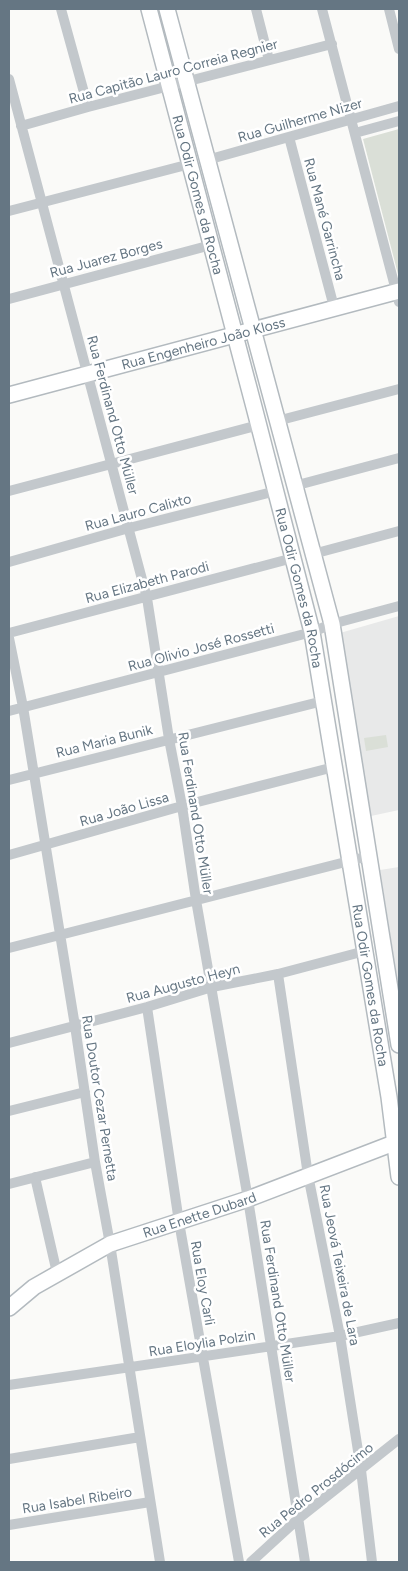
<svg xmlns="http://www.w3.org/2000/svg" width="408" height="1571" font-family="Figtree,sans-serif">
	<rect width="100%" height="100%" fill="#fafaf8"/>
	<path fill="#e8e9e9" d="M399 616V810L371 816 340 633Z
		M399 867V990L380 870Z"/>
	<path fill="#dadfd7" d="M399 129V278L363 139Z
		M386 735 388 747 366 751 364 738Z"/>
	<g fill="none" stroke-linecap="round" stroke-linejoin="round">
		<g stroke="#b3babf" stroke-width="18">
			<g id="secondary">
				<path id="s1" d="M149 9 254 407 312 632 389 1097 399 1177"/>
				<path d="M167 9 332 624 399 1045"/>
				<path id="s2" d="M9 395 399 291"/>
				<path id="s3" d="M9 1308 34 1287 110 1244 248 1199 399 1141"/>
			</g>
		</g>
		<path stroke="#c3c8cc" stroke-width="10" d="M61 9 88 107
			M256 9 269 60
			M322 9 399 302
			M389 9 399 49
			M9 79 147 598 169 739 182 806 196 900 248 1199 305 1562
			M21 126 88 107 332 44
			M355 133 399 121
			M289 137 334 307
			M207 160 399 106
			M9 211 190 164
			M9 299 211 245
			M277 421 399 389
			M294 486 399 458
			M9 491 259 425
			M313 554 399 531
			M9 562 129 528 276 491
			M9 633 293 558
			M9 638 23 707 75 1026 95 1162 110 1244 160 1562
			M9 711 312 632 332 624 399 606
			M9 780 323 701
			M9 855 182 806 334 767
			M9 948 369 856
			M278 974 308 1175 340 1336 361 1470 372 1562
			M147 1007 179 1222 239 1562
			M9 1043 147 1007 212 987 278 974 365 951
			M9 1111 85 1092
			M35 1177 57 1273
			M9 1184 95 1162
			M9 1385 340 1336 399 1323
			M9 1459 140 1437
			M9 1525 150 1502
			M251 1562 298 1519 399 1439"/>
		<use href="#secondary" stroke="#fff" stroke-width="15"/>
	</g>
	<g text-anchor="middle" stroke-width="5" stroke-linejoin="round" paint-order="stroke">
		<g font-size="14" fill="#657683" stroke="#fff">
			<text transform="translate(173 71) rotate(-15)" y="5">Rua Capitão Lauro Correia Regnier</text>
			<text transform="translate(300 120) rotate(-16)" y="5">Rua Guilherme Nizer</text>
			<text dy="5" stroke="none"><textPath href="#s1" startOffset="192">Rua Odir Gomes da Rocha</textPath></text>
			<text transform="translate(325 219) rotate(75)" y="5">Rua Mané Garrincha</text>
			<text transform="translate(106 258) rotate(-15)" y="5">Rua Juarez Borges</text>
			<text dy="5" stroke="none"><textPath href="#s2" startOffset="201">Rua Engenheiro João Kloss</textPath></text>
			<text transform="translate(113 415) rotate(75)" y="5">Rua Ferdinand Otto Müller</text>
			<text transform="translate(138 512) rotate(-15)" y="5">Rua Lauro Calixto</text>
			<text transform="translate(147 582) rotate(-15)" y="5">Rua Elizabeth Parodi</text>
			<text dy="5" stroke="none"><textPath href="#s1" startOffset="598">Rua Odir Gomes da Rocha</textPath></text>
			<text transform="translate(201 647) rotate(-15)" y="5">Rua Olivio José Rossetti</text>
			<text transform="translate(104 741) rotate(-14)" y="5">Rua Maria Bunik</text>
			<text transform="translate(124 809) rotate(-16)" y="5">Rua João Lissa</text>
			<text transform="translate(196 813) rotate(81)" y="5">Rua Ferdinand Otto Müller</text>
			<text transform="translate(183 983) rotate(-15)" y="5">Rua Augusto Heyn</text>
			<text dy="5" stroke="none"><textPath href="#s1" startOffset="1002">Rua Odir Gomes da Rocha</textPath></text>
			<text transform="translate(100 1098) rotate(81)" y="5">Rua Doutor Cezar Pernetta</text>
			<text dy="5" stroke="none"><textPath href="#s3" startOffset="214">Rua Enette Dubard</textPath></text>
			<text transform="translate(340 1265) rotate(79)" y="5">Rua Jeová Teixeira de Lara</text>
			<text transform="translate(203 1283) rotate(80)" y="5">Rua Eloy Carli</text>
			<text transform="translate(278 1301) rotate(81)" y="5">Rua Ferdinand Otto Müller</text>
			<text transform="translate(202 1343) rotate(-9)" y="5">Rua Eloylia Polzin</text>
			<text transform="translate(316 1490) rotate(-39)" y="5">Rua Pedro Prosdócimo</text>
			<text transform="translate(77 1500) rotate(-9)" y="5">Rua Isabel Ribeiro</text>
		</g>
	</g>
	<rect width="408" height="1571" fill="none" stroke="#657683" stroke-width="20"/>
</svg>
